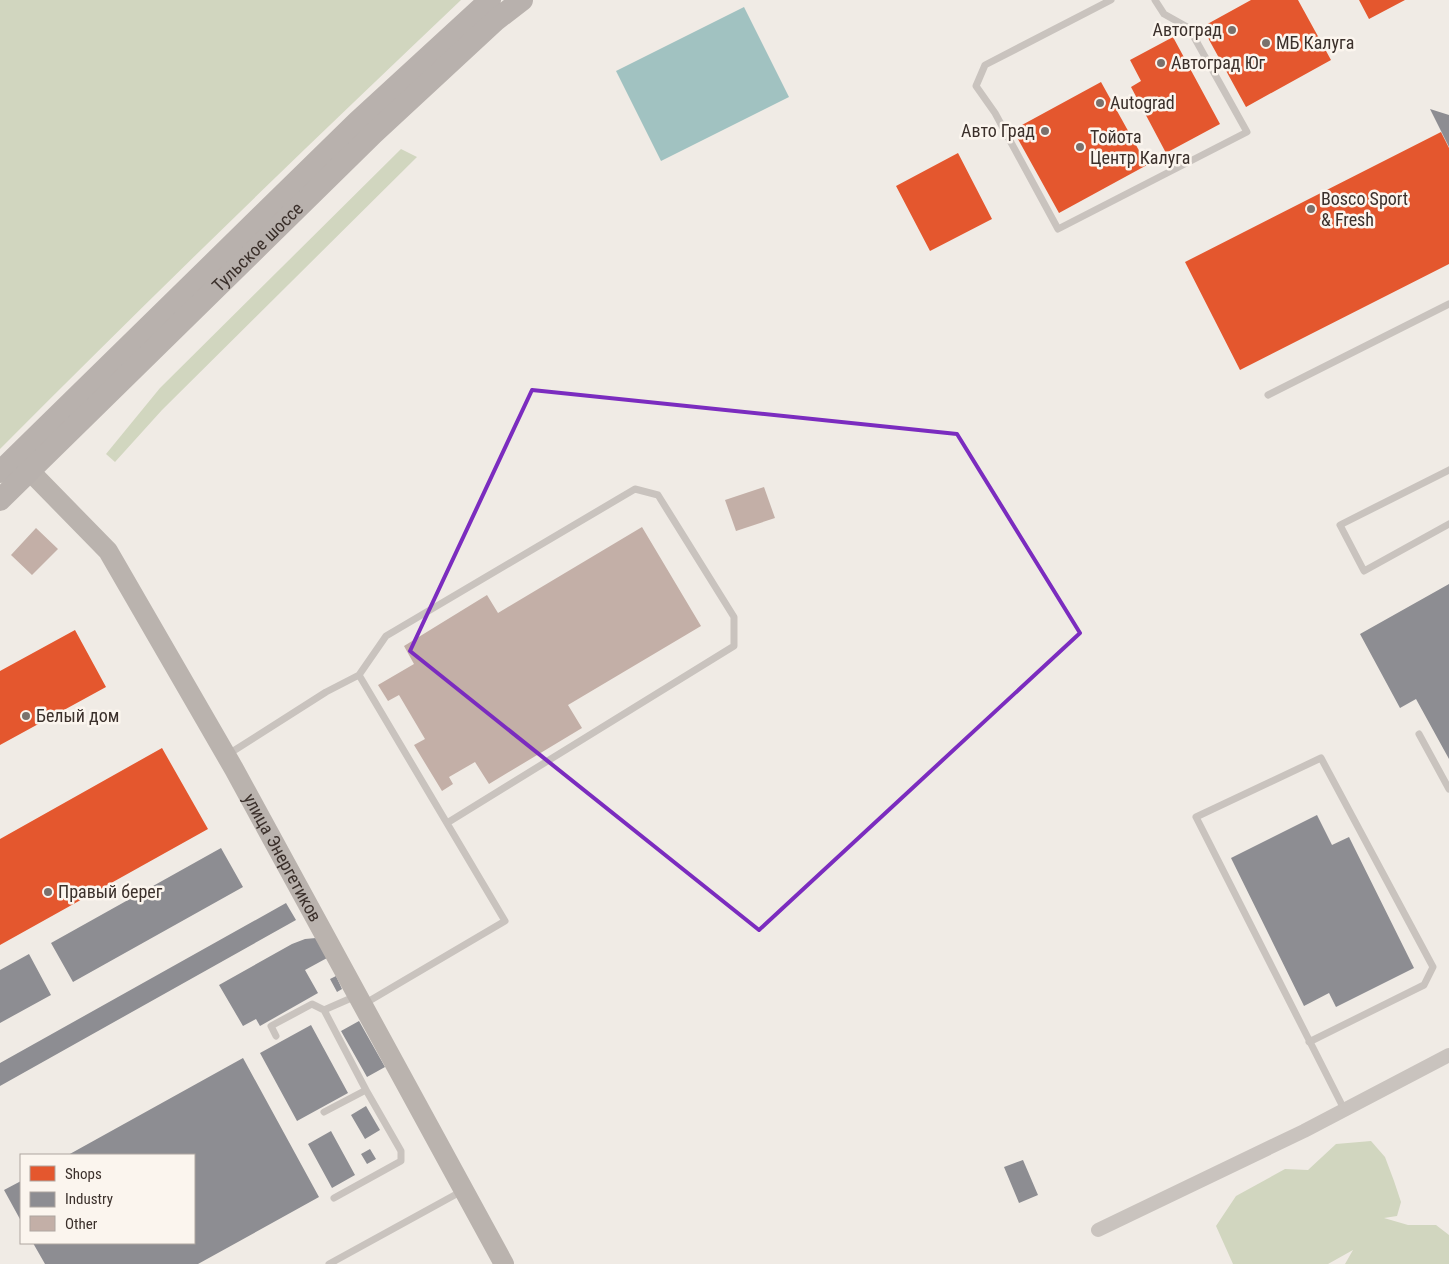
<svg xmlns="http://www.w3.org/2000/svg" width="1449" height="1264" font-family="'Roboto Condensed',sans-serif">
	<rect width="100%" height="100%" fill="#f0ebe5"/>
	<path fill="#d1d6bf" d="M0 0H461C305 148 151 297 0 449Z
		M401 149 417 157 162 410 115 462 106 454 160 388Z
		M1371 1141 1385 1157 1394 1181 1401 1202 1397 1216 1384 1218 1408 1225H1436L1449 1235V1264H1345L1353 1250 1328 1264H1233L1216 1226 1236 1196 1285 1169 1308 1170 1336 1144Z"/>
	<path fill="#a1c2c1" d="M744 7 789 97 661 161 616 71Z"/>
	<path fill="#e4572e" d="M1251 0H1298L1331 60 1246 107 1202 27Z
		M1359 0H1405L1369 19Z
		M1173 37 1220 124 1166 153 1131 87 1141 81 1130 60Z
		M1101 82 1147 165 1059 213 1013 130Z
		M1441 132 1449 148V264L1240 370 1185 262Z
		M958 153 992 219 930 251 896 186Z
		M75 630 106 687 0 745V671Z
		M162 748 208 829 0 945V839Z"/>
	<path fill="#8d8d92" d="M1430 109 1449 115V147Z
		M1449 584V759L1416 699 1400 708 1360 634Z
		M1317 815 1332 845 1349 837 1414 968 1336 1007 1329 993 1304 1006 1231 858Z
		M221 848 243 887 73 982 51 943Z
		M286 903 296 920 0 1086V1063Z
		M316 938 327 958 305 970 318 993 260 1026 256 1019 243 1026 219 985 292 944 305 939Z
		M29 954 51 995 0 1023V970Z
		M336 976 342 989 337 992 330 979Z
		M359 1021 385 1067 367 1077 341 1031Z
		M311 1025 348 1093 297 1121 260 1053Z
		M243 1058 319 1197 198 1264H45L33 1243H194V1155H68Z
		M366 1106 380 1130 365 1139 351 1115Z
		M331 1131 355 1175 332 1188 308 1144Z
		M370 1149 376 1159 367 1164 361 1154Z
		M1023 1160 1038 1195 1019 1203 1004 1167Z
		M21 1181V1221L4 1190Z"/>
	<path fill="#c3afa7" d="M764 487 775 518 736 531 725 500Z
		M642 527 701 626 568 705 582 728 489 784 475 762 449 777 453 784 442 791 414 745 425 739 399 695 388 701 378 685 414 664 404 646 487 595 498 613Z
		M36 528 58 549 32 575 11 555Z"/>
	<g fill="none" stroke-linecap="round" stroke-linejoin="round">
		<path stroke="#c9c3be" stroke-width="7" d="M1111 0 985 65 976 86 995 113 1058 229 1247 132 1189 28 1164 14 1155 0
			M1268 395 1449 304
			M1449 470 1340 525 1364 571 1449 524
			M1419 734 1449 789
			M227 755 326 692 359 675
			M364 1004 505 921 359 675 386 636 635 489 658 495 734 617V646L447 823
			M276 1036 271 1026 312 1004 324 1010 356 996
			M1309 1042 1424 985 1433 967 1321 758 1196 817 1344 1109
			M324 1112 366 1090 324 1010
			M334 1198 401 1161V1151L366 1090
			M329 1264 462 1191"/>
		<path stroke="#c9c3be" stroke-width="14" d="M1098 1230 1304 1131 1449 1055"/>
		<path stroke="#bab3ae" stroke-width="20" id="s1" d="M19 460 108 551 234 769 504 1264"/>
		<g stroke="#b8b1ad" stroke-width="22">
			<path d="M0 472 357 122 490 0"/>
			<path id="s2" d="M0 500 374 133 496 20 522 0"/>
		</g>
	</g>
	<path fill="none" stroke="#7b2cbf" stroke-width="4" stroke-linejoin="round" d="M532 390 957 434 1080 633 759 930 410 651Z"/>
	<g fill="#7a716c" stroke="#fbf5ee" stroke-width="2">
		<circle cx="1232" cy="30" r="5"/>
		<circle cx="1266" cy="43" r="5"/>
		<circle cx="1161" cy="63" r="5"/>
		<circle cx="1100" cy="103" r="5"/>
		<circle cx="1045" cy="131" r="5"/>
		<circle cx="1080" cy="147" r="5"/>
		<circle cx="1311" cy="209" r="5"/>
		<circle cx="26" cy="716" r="5"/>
		<circle cx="48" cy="892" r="5"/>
	</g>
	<g text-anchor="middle" stroke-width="5" stroke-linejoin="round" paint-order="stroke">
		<g font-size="18" fill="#3b302b" stroke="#fbf5ee" text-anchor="start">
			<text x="1222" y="36" text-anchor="end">Автоград</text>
			<text x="1276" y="49">МБ Калуга</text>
			<text x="1171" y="69">Автоград Юг</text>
			<text x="1110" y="109">Autograd</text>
			<text x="1035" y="137" text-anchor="end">Авто Град</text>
			<text x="1090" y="143">Тойота<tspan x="1090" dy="21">Центр Калуга</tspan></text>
			<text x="1321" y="205">Bosco Sport<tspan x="1321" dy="21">&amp; Fresh</tspan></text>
			<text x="36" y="722">Белый дом</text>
			<text x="58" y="898">Правый берег</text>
		</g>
		<g font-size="18" fill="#3b302b" stroke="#fbf5ee">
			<text dy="6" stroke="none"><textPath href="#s2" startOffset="361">Тульское шоссе</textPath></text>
			<text dy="6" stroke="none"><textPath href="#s1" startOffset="480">улица Энергетиков</textPath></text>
		</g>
	</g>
	<rect x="20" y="1154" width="175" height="90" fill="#fbf5ee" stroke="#aea6a0"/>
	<rect x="30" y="1166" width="25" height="15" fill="#e4572e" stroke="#aea6a0"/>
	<text x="65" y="1179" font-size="15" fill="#3b302b">Shops</text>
	<rect x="30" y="1192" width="25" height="15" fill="#8d8d92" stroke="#aea6a0"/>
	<text x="65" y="1204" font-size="15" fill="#3b302b">Industry</text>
	<rect x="30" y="1216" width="25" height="15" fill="#c3afa7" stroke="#aea6a0"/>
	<text x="65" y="1229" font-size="15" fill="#3b302b">Other</text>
</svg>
